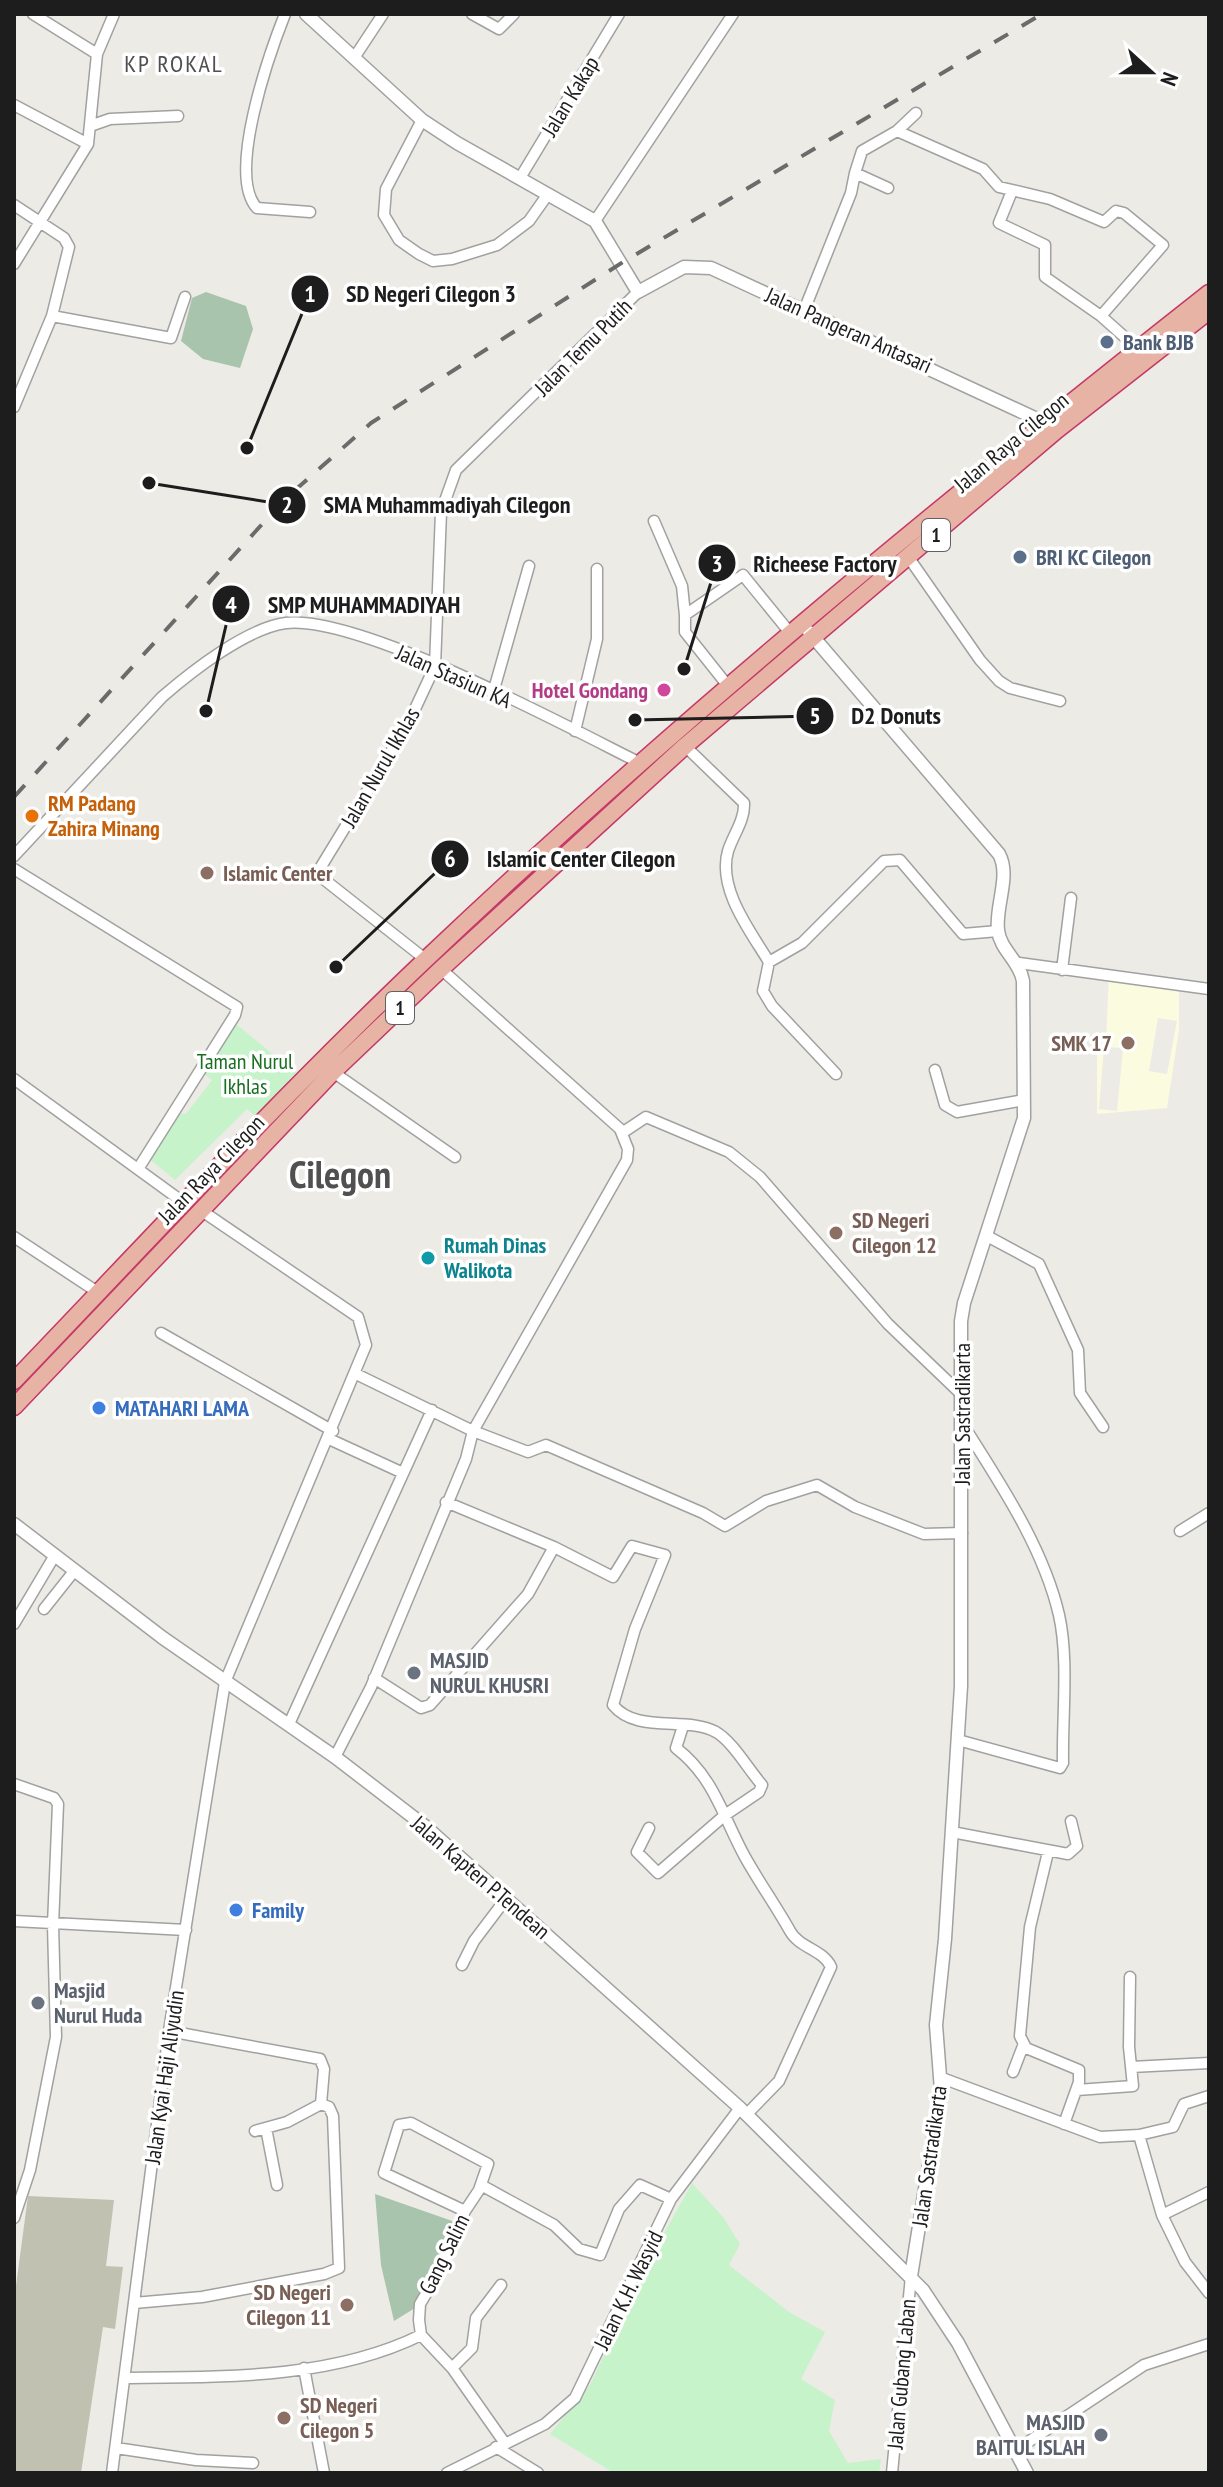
<svg xmlns="http://www.w3.org/2000/svg" width="1223" height="2487" font-family="'PT Sans Narrow',sans-serif">
	<rect width="100%" height="100%" fill="#edebe5"/>
	<path fill="#fbfbe0" fill-rule="evenodd" d="M1109 973 1179 987V1030L1167 1108 1097 1114V1049L1106 1040ZM1158 1018 1177 1021 1167 1074 1149 1071ZM1104 1047 1123 1048 1117 1111 1099 1109Z"/>
	<path fill="#c1c1b1" d="M28 2196 114 2200 106 2266 123 2267 115 2329 103 2327 81 2473H14V2301Z"/>
	<path fill="#a8c4ad" d="M206 292 246 306 253 329 240 368 203 359 181 341 192 298Z
		M375 2194 458 2223 428 2300 394 2321 381 2265Z"/>
	<path fill="#c6f3ca" d="M236 1024 296 1073 256 1117 247 1109 175 1180 148 1158 177 1113 186 1114 212 1080 204 1074Z
		M692 2183 723 2217 740 2244 729 2265 789 2312 825 2332 801 2379 835 2400 829 2431 848 2463 881 2459 879 2473H614L550 2434 590 2385 650 2259Z"/>
	<g fill="none" stroke-linecap="round" stroke-linejoin="round">
		<g stroke="#a1a1a1" stroke-width="13">
			<path id="minor" d="M33 14 97 54
				M285 14C270 52 226 175 257 208L310 212
				M472 14 499 29 514 14
				M354 58 383 14
				M14 105 88 144
				M422 120 386 189 384 215 399 240 419 254 433 261 452 259 497 245 529 221 548 194
				M90 126 110 119 178 116
				M897 131 916 113
				M855 173 862 151 897 131 983 169 999 187 1050 199 1104 222 1116 211 1124 213 1163 245 1101 316 1138 349
				M520 178 619 14
				M1012 191 999 223 1045 245V277L1101 316
				M14 205 64 238 69 247 52 316 14 407
				M595 221 733 14
				M14 264 88 144 97 54 114 14
				M805 308 851 193 855 173 888 188
				M52 316 171 338 185 297
				M654 521 682 586 685 615 743 575 791 634
				M909 558 980 660 999 681 1010 688 1060 701
				M685 615V632L728 686
				M493 693 529 566
				M575 731 597 639V569
				M685 746 744 803C745 820 733 835 728 851 717 889 751 932 769 962L763 991 772 1006 836 1074
				M14 856 162 697C192 671 247 628 286 623 360 615 568 727 640 763
				M14 869 237 1007 235 1015 138 1169
				M425 959 321 877 319 870 408 724 435 666 441 512 456 470 638 292
				M769 962 802 943 884 861 900 860 963 934 998 931
				M1019 963 1209 989
				M1062 970 1071 898
				M935 1070 945 1105 957 1112 1024 1100
				M333 1072 455 1157
				M14 1079 183 1202
				M622 1133 646 1117 729 1152 760 1177 888 1324 960 1393
				M987 1236 1039 1264 1078 1350 1080 1393 1103 1427
				M14 1237 99 1293
				M161 1333 333 1431
				M356 1374 473 1431 627 1160 628 1149 620 1129 441 969
				M329 1439 403 1473
				M1180 1531 1209 1513
				M554 1547 613 1577 632 1546 665 1555 635 1629 613 1705C636 1734 687 1716 716 1732 733 1742 748 1769 762 1785L759 1792 725 1815 658 1873 637 1852 649 1828
				M44 1609 75 1570
				M14 1624 55 1555
				M374 1678 421 1708 430 1705 528 1594 554 1547 446 1502
				M289 1724 432 1410
				M683 1726 676 1748C714 1777 723 1817 745 1857 759 1882 776 1906 790 1931 799 1948 824 1950 831 1967L779 2081 746 2115
				M958 1740 1060 1768 1063 1763C1062 1718 1069 1659 1059 1615 1043 1546 999 1482 962 1423
				M335 1757 371 1687 466 1459 473 1431 528 1452 546 1445 703 1513 725 1526 766 1501 817 1485 855 1507 924 1534 962 1533
				M14 1784 54 1798 58 1804 53 1925 56 2037 30 2170 14 2218
				M952 1832 1068 1854 1077 1846 1071 1821
				M1048 1852 1030 1927 1020 2036 1026 2048 1079 2070V2082L1064 2124
				M14 1921 186 1930
				M462 1965 474 1941 505 1900
				M169 2031 320 2059 324 2069 321 2104
				M1131 2067 1209 2063
				M1013 2072 1023 2046
				M942 2078 1100 2137 1139 2135 1173 2127 1184 2104 1209 2096
				M1077 2090 1133 2086 1129 2047 1130 1977
				M266 2128 277 2185
				M255 2131 287 2122 321 2104
				M1139 2135 1162 2215
				M481 2185 554 2225 579 2249 600 2255 619 2209 640 2185 671 2199
				M1209 2192 1162 2215 1185 2262 1209 2293
				M465 2211 384 2173 399 2125 411 2123 488 2164 479 2190 465 2211 436 2277 420 2304 419 2320 421 2335 452 2368 504 2442
				M134 2303 202 2297 324 2274 339 2268 333 2116 329 2107 321 2104
				M304 2368 324 2473
				M452 2368 472 2348 476 2318 501 2285
				M126 2378C223 2377 332 2379 421 2335
				M496 2447 538 2473
				M116 2448 196 2460 253 2463
				M1016 2450 1144 2365 1209 2344
				M112 2473 169 2031 225 1682 366 1345 358 1317 202 1211
				M447 2473 545 2424 575 2398 671 2199 740 2108
				M892 2473 911 2276"/>
		</g>
		<g stroke="#a1a1a1" stroke-width="15">
			<path id="tertiary" d="M306 14 422 120 457 143 595 221 638 292 684 267 711 268 1052 426
				M809 632 999 854C1011 876 995 906 998 930 1000 950 1020 961 1023 981L1024 1118 964 1303 961 1321V1686L945 1939 936 2025 941 2090 911 2276
				M14 1524 163 1638 335 1757 426 1827 740 2108 923 2290 958 2343 1027 2473"/>
		</g>
		<g stroke="#c53867" stroke-width="19">
			<path id="trunk" d="M14 1381C149 1240 281 1097 423 962 672 725 939 506 1209 293
				M14 1407 333 1072 441 969 685 746 1057 430 1209 311"/>
		</g>
		<use href="#minor" stroke="#fff" stroke-width="10"/>
		<use href="#tertiary" stroke="#fff" stroke-width="12"/>
		<use href="#trunk" stroke="#e6b3a4" stroke-width="16"/>
		<path stroke="#6b6b6b" stroke-width="4" stroke-dasharray="16 16" stroke-linecap="butt" d="M14 797 285 499 371 423 623 262 1042 14"/>
	</g>
	<g fill="#5c6f8a" stroke="#fff" stroke-width="3">
		<circle cx="1107" cy="342" r="8"/>
		<circle cx="1020" cy="557" r="8"/>
	</g>
	<circle fill="#d1479c" stroke="#fff" stroke-width="3" cx="664" cy="690" r="8"/>
	<circle fill="#e8710a" stroke="#fff" stroke-width="3" cx="32" cy="816" r="8"/>
	<g fill="#8d6e63" stroke="#fff" stroke-width="3">
		<circle cx="207" cy="873" r="8"/>
		<circle cx="1128" cy="1043" r="8"/>
		<circle cx="836" cy="1233" r="8"/>
		<circle cx="347" cy="2305" r="8"/>
		<circle cx="284" cy="2418" r="8"/>
	</g>
	<circle fill="#0f9aa8" stroke="#fff" stroke-width="3" cx="428" cy="1258" r="8"/>
	<g fill="#3f7fe0" stroke="#fff" stroke-width="3">
		<circle cx="99" cy="1408" r="8"/>
		<circle cx="236" cy="1910" r="8"/>
	</g>
	<g fill="#6b7280" stroke="#fff" stroke-width="3">
		<circle cx="414" cy="1673" r="8"/>
		<circle cx="38" cy="2003" r="8"/>
		<circle cx="1101" cy="2435" r="8"/>
	</g>
	<g text-anchor="middle" stroke-width="7" stroke-linejoin="round" paint-order="stroke">
		<g fill="#fff" stroke="#616161" stroke-width="2">
			<rect x="922" y="519" width="28" height="32" rx="6"/>
			<rect x="386" y="992" width="28" height="32" rx="6"/>
		</g>
		<g font-size="20" font-weight="bold" fill="#1d1d1d">
			<text x="936" y="542">1</text>
			<text x="400" y="1015">1</text>
		</g>
		<g font-size="22" fill="#1d1d1d" stroke="#fff">
			<text transform="translate(570 96) rotate(-59)" y="8">Jalan Kakap</text>
			<text transform="translate(849 330) rotate(24)" y="8">Jalan Pangeran Antasari</text>
			<text transform="translate(583 347) rotate(-45)" y="8">Jalan Temu Putih</text>
			<text transform="translate(1011 442) rotate(-40)" y="8">Jalan Raya Cilegon</text>
			<text transform="translate(454 676) rotate(24)" y="8">Jalan Stasiun KA</text>
			<text transform="translate(380 767) rotate(-60)" y="8">Jalan Nurul Ikhlas</text>
			<text transform="translate(211 1169) rotate(-46)" y="8">Jalan Raya Cilegon</text>
			<text transform="translate(962 1414) rotate(-90)" y="8">Jalan Sastradikarta</text>
			<text transform="translate(481 1877) rotate(41)" y="8">Jalan Kapten P.Tendean</text>
			<text transform="translate(164 2077) rotate(-82)" y="8">Jalan Kyai Haji Aliyudin</text>
			<text transform="translate(929 2156) rotate(-82)" y="8">Jalan Sastradikarta</text>
			<text transform="translate(444 2254) rotate(-64)" y="8">Gang Salim</text>
			<text transform="translate(628 2290) rotate(-64)" y="8">Jalan K.H. Wasyid</text>
			<text transform="translate(901 2374) rotate(-85)" y="8">Jalan Gubang Laban</text>
		</g>
		<g font-size="22" font-weight="bold" fill="#4e5e75" stroke="#fff" text-anchor="start">
			<text x="1123" y="350">Bank BJB</text>
			<text x="1036" y="565">BRI KC Cilegon</text>
		</g>
		<g font-size="22" font-weight="bold" fill="#b23c85" stroke="#fff" text-anchor="end">
			<text x="648" y="698">Hotel Gondang</text>
		</g>
		<g font-size="22" font-weight="bold" fill="#c56008" stroke="#fff" text-anchor="start">
			<text x="48" y="811">RM Padang<tspan x="48" dy="25">Zahira Minang</tspan></text>
		</g>
		<g font-size="22" font-weight="bold" fill="#785e54" stroke="#fff" text-anchor="start">
			<text x="223" y="881">Islamic Center</text>
			<text x="1112" y="1051" text-anchor="end">SMK 17</text>
			<text x="852" y="1228">SD Negeri<tspan x="852" dy="25">Cilegon 12</tspan></text>
			<text x="331" y="2300" text-anchor="end">SD Negeri<tspan x="331" dy="25">Cilegon 11</tspan></text>
			<text x="300" y="2413">SD Negeri<tspan x="300" dy="25">Cilegon 5</tspan></text>
		</g>
		<g font-size="22" fill="#186f20" stroke="#fff">
			<text x="245" y="1069">Taman Nurul<tspan x="245" dy="25">Ikhlas</tspan></text>
		</g>
		<g font-size="22" font-weight="bold" fill="#0d838f" stroke="#fff" text-anchor="start">
			<text x="444" y="1253">Rumah Dinas<tspan x="444" dy="25">Walikota</tspan></text>
		</g>
		<g font-size="22" font-weight="bold" fill="#366cbe" stroke="#fff" text-anchor="start">
			<text x="115" y="1416">MATAHARI LAMA</text>
			<text x="252" y="1918">Family</text>
		</g>
		<g font-size="22" font-weight="bold" fill="#5b616d" stroke="#fff" text-anchor="start">
			<text x="430" y="1668">MASJID<tspan x="430" dy="25">NURUL KHUSRI</tspan></text>
			<text x="54" y="1998">Masjid<tspan x="54" dy="25">Nurul Huda</tspan></text>
			<text x="1085" y="2430" text-anchor="end">MASJID<tspan x="1085" dy="25">BAITUL ISLAH</tspan></text>
		</g>
		<g font-size="24" letter-spacing="2" fill="#505050" stroke="#fff">
			<text x="174" y="72">KP ROKAL</text>
		</g>
		<g font-size="38" font-weight="bold" fill="#505050" stroke="#fff">
			<text x="340" y="1188">Cilegon</text>
		</g>
	</g>
	<path fill="none" stroke="#1d1d1d" stroke-width="3" d="M247 448L310 294M149 483L287 505M684 669L717 563M206 711L231 604M635 720L815 716M336 967L450 859"/>
	<g fill="#1d1d1d" stroke="#fff" stroke-width="3">
		<circle cx="247" cy="448" r="8"/>
		<circle cx="149" cy="483" r="8"/>
		<circle cx="684" cy="669" r="8"/>
		<circle cx="206" cy="711" r="8"/>
		<circle cx="635" cy="720" r="8"/>
		<circle cx="336" cy="967" r="8"/>
		<circle cx="310" cy="294" r="20"/>
		<circle cx="287" cy="505" r="20"/>
		<circle cx="717" cy="563" r="20"/>
		<circle cx="231" cy="604" r="20"/>
		<circle cx="815" cy="716" r="20"/>
		<circle cx="450" cy="859" r="20"/>
	</g>
	<g font-size="24" text-anchor="middle" font-weight="bold" fill="#fff">
		<text x="310" y="302">1</text>
		<text x="287" y="513">2</text>
		<text x="717" y="572">3</text>
		<text x="231" y="613">4</text>
		<text x="815" y="724">5</text>
		<text x="450" y="867">6</text>
	</g>
	<g font-size="24" text-anchor="middle" font-weight="bold" fill="#1d1d1d" stroke="#fff" stroke-width="7" stroke-linejoin="round" paint-order="stroke">
		<text x="431" y="302">SD Negeri Cilegon 3</text>
		<text x="447" y="513">SMA Muhammadiyah Cilegon</text>
		<text x="825" y="572">Richeese Factory</text>
		<text x="364" y="613">SMP MUHAMMADIYAH</text>
		<text x="896" y="724">D2 Donuts</text>
		<text x="581" y="867">Islamic Center Cilegon</text>
	</g>
	<rect width="1223" height="2487" fill="none" stroke="#1d1d1d" stroke-width="32"/>
	<g transform="translate(1151 72) rotate(111)" stroke="#ffffff" stroke-width="6" paint-order="stroke">
	<path d="M0-6L14 30L0 20L-14 30Z" fill="#1d1d1d"/>
	<text y="-12" font-size="22" font-weight="bold" text-anchor="middle" fill="#1d1d1d">N</text>
	</g>
</svg>
